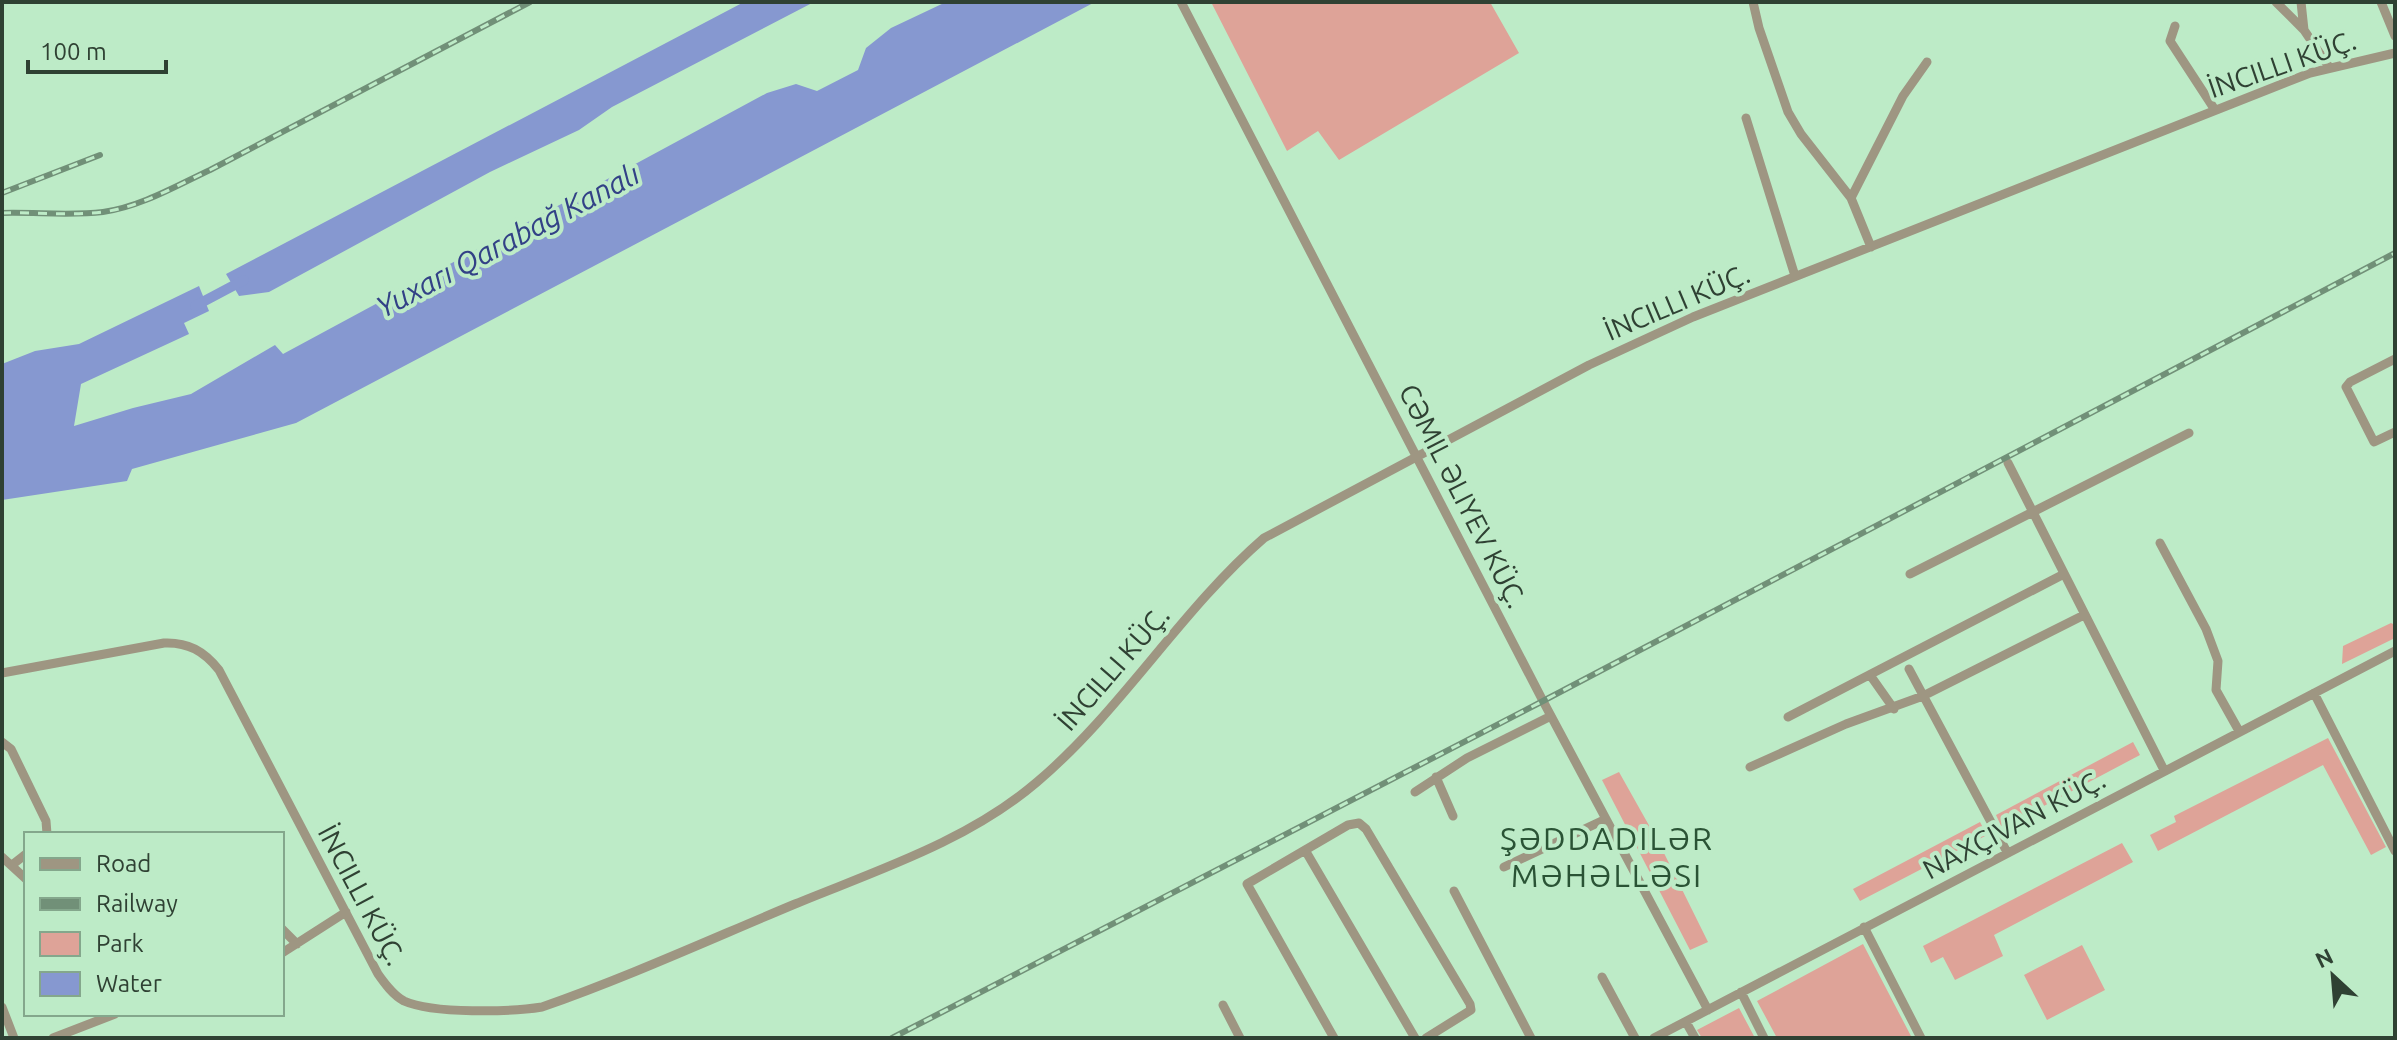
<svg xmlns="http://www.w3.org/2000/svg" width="2397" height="1040" font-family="Ubuntu,sans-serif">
	<rect width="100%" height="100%" fill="#bdebc7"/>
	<path fill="#dea398" d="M1211 2H1490L1519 53 1339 160 1318 131 1287 151Z
		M2391 623 2395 625V638L2342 664 2343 646Z
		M2328 738 2386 847 2371 855 2323 765 2158 851 2150 835 2176 822 2174 816Z
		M2133 742 2140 755 2002 828 1996 815Z
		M1619 772 1660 845 1708 942 1690 950 1602 780Z
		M1980 822 1987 835 1860 901 1853 889Z
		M2122 843 2133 862 1994 935 2003 956 1955 980 1943 957 1931 963 1923 946Z
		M1863 944 1912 1038H1777L1757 1001Z
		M2082 945 2105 990 2047 1020 2024 975Z
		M1739 1008 1755 1038H1702L1697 1030Z"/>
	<path fill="#8698d0" d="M744 2H814L612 107 579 130 490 172 269 292 239 296 226 274Z
		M946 2H1095L296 423 132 469 127 481 2 500V364L35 351 79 344 199 286 209 311 184 323 189 334 81 384 74 426 133 408 191 394 275 345 283 354 767 93 796 84 817 91 858 70 866 48 891 28Z"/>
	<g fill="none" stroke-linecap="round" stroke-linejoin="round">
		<path stroke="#8698d0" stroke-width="10" d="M195 306 244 280"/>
		<path stroke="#9e9682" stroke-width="9" d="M1181 2 1543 701 1708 1010
			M1753 2 1759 28 1788 112 1801 134 1851 198 1871 247
			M2276 2 2304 30
			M2301 2 2304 30 2329 67
			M2381 2 2395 36
			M2175 26 2170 41 2215 110
			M1746 118 1795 276
			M1851 198 1903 96 1927 62
			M2395 359 2350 382 2346 387 2374 442 2395 432
			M2008 463 2164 770
			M2160 543 2206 629 2218 661 2216 690 2239 731
			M1910 574 2189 433
			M1909 669 2007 852
			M2 673 164 643C188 642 204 651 219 670L378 974C385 984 393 995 404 1001 433 1014 511 1012 542 1007 628 977 711 939 795 904 878 870 968 841 1037 782 1121 711 1181 610 1264 538L1589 365 1693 317 2310 73 2395 53
			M1870 675 1894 709
			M2314 693 2395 851
			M1788 717 2064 574
			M2 742 11 749 46 821 47 834
			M1750 767 1846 724 1923 696 2084 615
			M1436 777 1453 816
			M1415 792 1467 758 1551 716
			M1305 850 1415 1038
			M2 857 26 879
			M12 865 26 854
			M1504 867 1606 819
			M1454 891 1531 1038
			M1864 927 1921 1038
			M282 929 297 944
			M282 953 346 912
			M1602 977 1635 1038
			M1741 992 1764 1038
			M1223 1005 1240 1038
			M2 1007 14 1038
			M1686 1022 1695 1038
			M53 1038 115 1014
			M1334 1038 1247 884 1348 825 1359 823 1366 829 1470 1004 1471 1010 1426 1038
			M1654 1038 2395 651"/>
		<g stroke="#719078" stroke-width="6">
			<path id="rail" d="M2 193 100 155
				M2 213C36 212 70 216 103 212 140 207 176 186 210 170L530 2
				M892 1038 1543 701 2395 253"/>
		</g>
		<use href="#rail" stroke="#bdebc7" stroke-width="3" stroke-dasharray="9" stroke-linecap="butt"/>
	</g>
	<g text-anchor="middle" stroke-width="8" stroke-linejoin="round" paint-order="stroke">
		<g font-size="28" fill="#2f4133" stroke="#bdebc7">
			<text transform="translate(2282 64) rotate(-19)" y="10">İNCILLI KÜÇ.</text>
			<text transform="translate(1677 302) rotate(-23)" y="10">İNCILLI KÜÇ.</text>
			<text transform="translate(1463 496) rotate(63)" y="10">CƏMIL ƏLIYEV KÜÇ.</text>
			<text transform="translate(1113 668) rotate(-49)" y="10">İNCILLI KÜÇ.</text>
			<text transform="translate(2014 824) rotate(-28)" y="10">NAXÇIVAN KÜÇ.</text>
			<text transform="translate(362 895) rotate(62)" y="10">İNCILLI KÜÇ.</text>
		</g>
		<g font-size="30" font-style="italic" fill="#324186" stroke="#bdebc7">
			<text transform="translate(508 241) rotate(-28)" y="10">Yuxarı Qarabağ Kanalı</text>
		</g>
		<g font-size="32" letter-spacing="2" fill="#2a5335" stroke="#bdebc7">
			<text x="1607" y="850">ŞƏDDADILƏR<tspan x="1607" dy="37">MƏHƏLLƏSI</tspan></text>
		</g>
	</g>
	<rect width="2397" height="1040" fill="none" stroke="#2f4133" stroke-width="8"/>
	<rect x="24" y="832" width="260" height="184" fill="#bdebc7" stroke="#84a78c" stroke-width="2"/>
	<rect x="40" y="858" width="40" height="12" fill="#9e9682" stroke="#84a78c" stroke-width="2"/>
	<text x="96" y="872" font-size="24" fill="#2f4133">Road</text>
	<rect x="40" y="898" width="40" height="12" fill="#719078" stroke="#84a78c" stroke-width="2"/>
	<text x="96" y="912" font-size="24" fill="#2f4133">Railway</text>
	<rect x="40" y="932" width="40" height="24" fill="#dea398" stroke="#84a78c" stroke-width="2"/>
	<text x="96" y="952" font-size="24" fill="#2f4133">Park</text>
	<rect x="40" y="972" width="40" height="24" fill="#8698d0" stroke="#84a78c" stroke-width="2"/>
	<text x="96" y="992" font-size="24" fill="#2f4133">Water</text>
	<g transform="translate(2333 976) rotate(334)" stroke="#bdebc7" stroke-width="6" paint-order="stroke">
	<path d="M0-6L14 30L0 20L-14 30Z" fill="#2f4133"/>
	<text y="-12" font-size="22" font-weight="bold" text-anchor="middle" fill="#2f4133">N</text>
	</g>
	<path d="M28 60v12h138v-12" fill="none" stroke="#2f4133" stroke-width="4"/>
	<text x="40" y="60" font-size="24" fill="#2f4133" stroke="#bdebc7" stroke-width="6" paint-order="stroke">100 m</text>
</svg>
